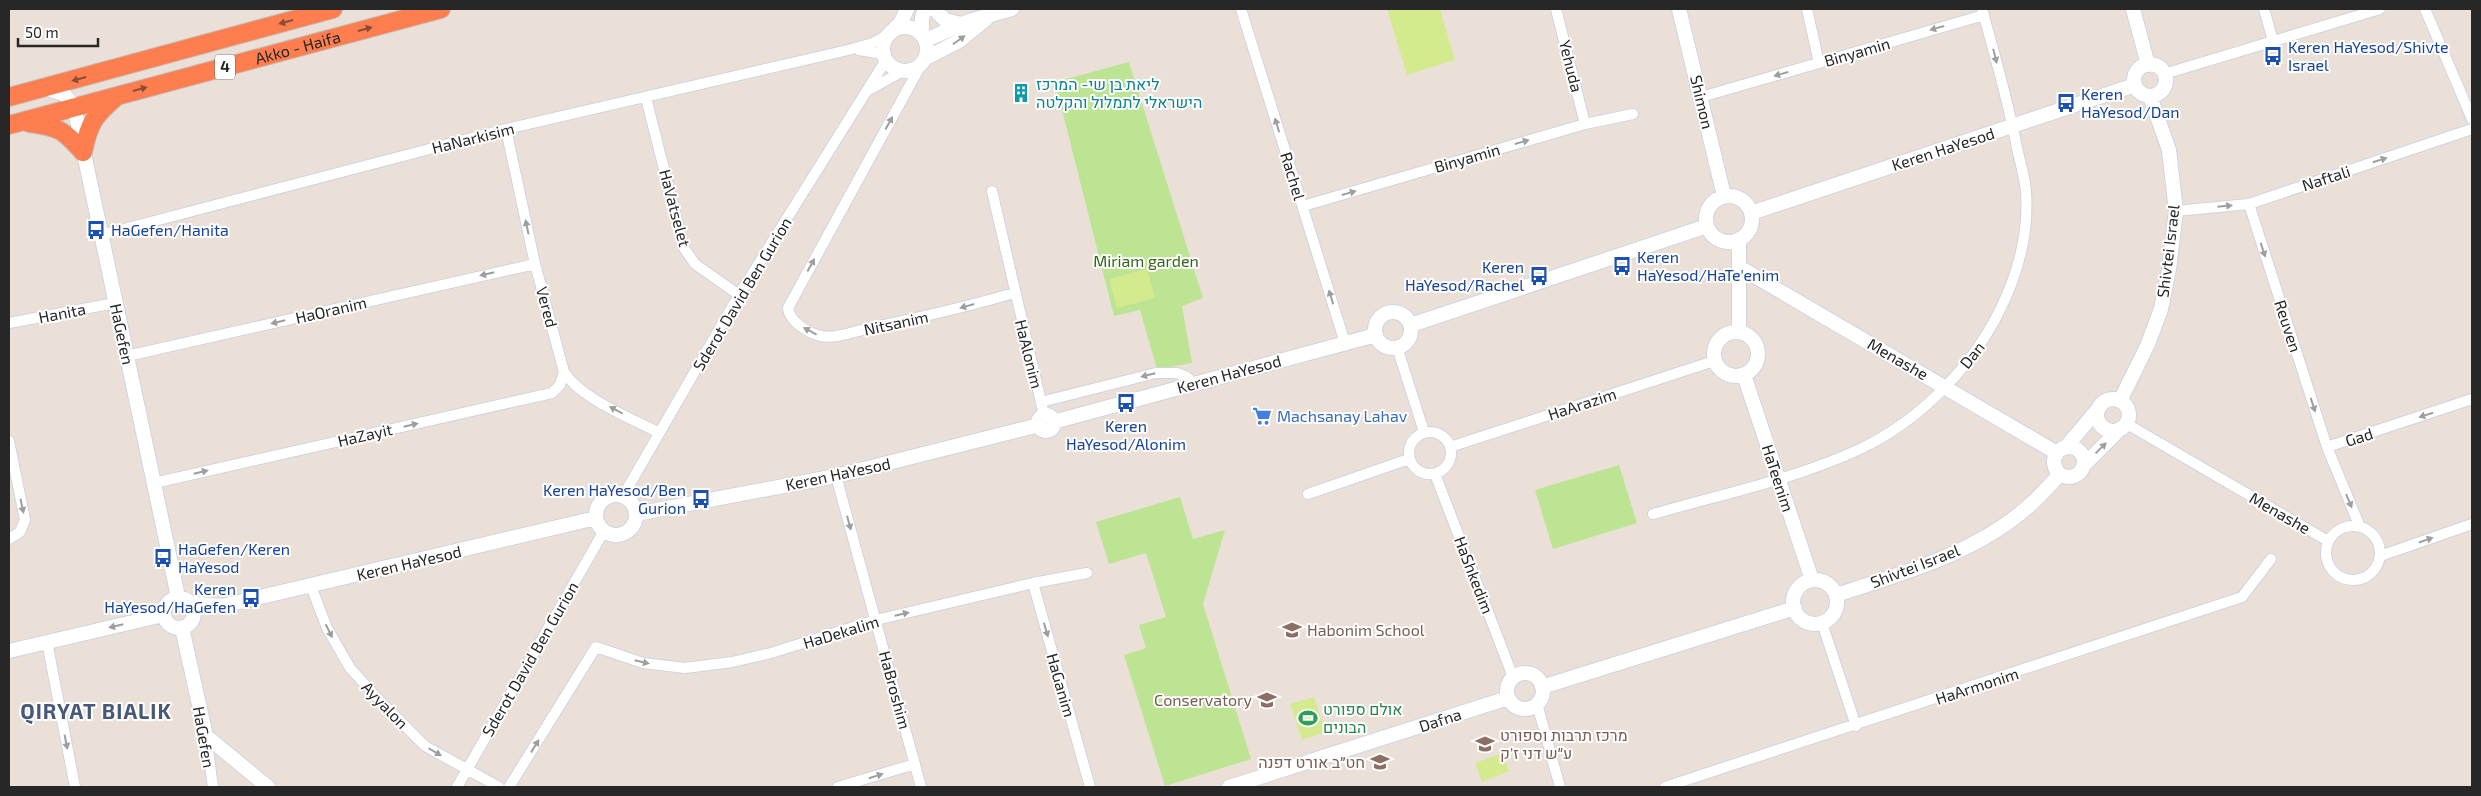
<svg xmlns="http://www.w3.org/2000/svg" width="2481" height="796" font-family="'Exo 2',Heebo,sans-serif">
	<rect width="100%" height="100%" fill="#ebe0d8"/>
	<path fill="#bce492" d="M1129 62 1203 298 1182 306 1192 363 1157 369 1140 310 1114 316 1055 82Z
		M1619 465 1637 523 1553 549 1535 490Z
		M1180 497 1193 539 1225 530 1203 604 1251 759 1165 786 1124 655 1146 648 1139 625 1166 617 1146 553 1109 564 1096 522Z"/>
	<path fill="#d3eb8e" d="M1387 9H1440L1455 60 1407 75Z
		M1147 269 1155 298 1117 308 1109 279Z
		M1314 697 1326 732 1302 740 1290 704Z
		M1503 753 1509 771 1482 782 1475 763Z"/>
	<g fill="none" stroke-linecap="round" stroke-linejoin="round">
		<g stroke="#ced5e1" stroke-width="12">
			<path id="street" d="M1241 9 1345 343
				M1556 9 1585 124
				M1807 9 1819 63
				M2264 9 2273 41
				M2425 9 2472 119
				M859 50 883 54
				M922 63 788 308C789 321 808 333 821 336 836 339 855 331 870 328 918 318 966 307 1014 293
				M2164 74 2380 9
				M867 91 903 71
				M1701 97 1984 15
				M646 98 684 248 695 264 739 295
				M506 129 535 264 564 372C581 399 631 418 659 433
				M992 191 1044 415
				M2249 204 2327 447
				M1303 206 1585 124 1633 114
				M2176 211 2249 204 2472 129
				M101 235 506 129 848 50 873 43 887 35
				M9 323 115 303
				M1397 347 1424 432
				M127 356 535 264
				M1041 402 1156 373H1177L1187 377 1193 383
				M2127 424 2328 541
				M1409 453a21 21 0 1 1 42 0a21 21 0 1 1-42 0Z
				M9 441 25 520 20 532 9 539
				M1450 447 1714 361
				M1435 474 1513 677
				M836 476 921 787
				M154 483 552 393 560 385 564 372
				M1308 494 1409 459
				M623 496 739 295 886 60
				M1653 514C1722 494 1797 479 1862 448 1920 420 1970 369 1999 312 2018 274 2029 235 2026 192 2025 178 2020 162 2017 148 2008 101 1995 55 1982 9
				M2326 553a27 27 0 1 1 54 0a27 27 0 1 1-54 0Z
				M2360 527 2327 447 2472 399
				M2380 556 2472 524
				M1033 583 1090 787
				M311 586 327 628 350 668 379 700 425 746 499 787
				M1822 623 1856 726
				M47 642 75 787
				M1537 704 1560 787
				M206 736 213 787
				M457 787 604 531
				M509 787 596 647 643 663 685 668 732 662 771 653 876 620 1033 583 1087 573
				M838 787 915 764
				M1665 787 2242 597 2271 559"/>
		</g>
		<g stroke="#ced5e1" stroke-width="16">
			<path id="secondary" d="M934 9 945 20 961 24
				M1679 9 1724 196
				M2133 9 2148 65
				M883 49a22 22 0 1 1 44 0a22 22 0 1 1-44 0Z
				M895 28 901 22 907 9
				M922 34V18L925 9
				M926 40 969 21 1012 9
				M926 58 959 41 986 19
				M2134 80a16 16 0 1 1 32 0a16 16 0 1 1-32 0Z
				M44 88 64 94 74 106 178 597
				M1706 219a23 23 0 1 1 46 0a23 23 0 1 1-46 0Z
				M1751 213 2135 85
				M1739 267 2057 453
				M1375 330a18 18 0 1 1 36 0a18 18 0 1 1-36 0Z
				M1411 325 1707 226
				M1714 354a22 22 0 1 1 44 0a22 22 0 1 1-44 0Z
				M1739 332V239
				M1744 375 1812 580
				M2097 415a16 16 0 1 1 32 0a16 16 0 1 1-32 0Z
				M2120 401 2148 344 2161 309 2169 269 2176 211 2169 150 2150 96
				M1038 423a8 8 0 1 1 16 0a8 8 0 1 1-16 0Z
				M1053 422 1376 335
				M2066 447 2098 409
				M2054 462a15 15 0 1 1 30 0a15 15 0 1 1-30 0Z
				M2084 465 2118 431
				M596 515a20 20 0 1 1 40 0a20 20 0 1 1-40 0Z
				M636 514 836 476 1039 425
				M1793 602a22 22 0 1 1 44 0a22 22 0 1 1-44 0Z
				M1836 595C1903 573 1978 553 2031 504 2042 494 2051 484 2060 474
				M164 613a15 15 0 1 1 30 0a15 15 0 1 1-30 0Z
				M191 603 222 606 596 518
				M182 628 206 736 268 787
				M9 651 163 615
				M1507 691a18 18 0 1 1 36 0a18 18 0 1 1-36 0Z
				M1542 687 1795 608
				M1229 787 1508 698"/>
		</g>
		<g stroke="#c3c3c3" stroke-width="20">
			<g id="highway">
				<path d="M9 97 333 9"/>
				<path d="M29 123C60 127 63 130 83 152"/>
				<path id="s1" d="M9 125 441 9"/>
				<path d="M83 152C89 123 94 116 116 97"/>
			</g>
		</g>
		<use href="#street" stroke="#fff" stroke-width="10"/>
		<use href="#secondary" stroke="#fff" stroke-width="14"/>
		<use href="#highway" stroke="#ff7e4f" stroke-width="18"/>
	</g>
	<defs><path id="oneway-solid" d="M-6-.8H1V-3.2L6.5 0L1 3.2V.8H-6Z" transform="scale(1.25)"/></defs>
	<g fill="#884e39">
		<use href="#oneway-solid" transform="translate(286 22) rotate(165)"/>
		<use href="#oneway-solid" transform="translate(365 29) rotate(-15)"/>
		<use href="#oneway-solid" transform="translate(79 79) rotate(165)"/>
		<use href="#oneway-solid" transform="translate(140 89) rotate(-15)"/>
	</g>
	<g fill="#9e9e9e">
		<use href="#oneway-solid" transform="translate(1937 28) rotate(164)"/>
		<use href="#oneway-solid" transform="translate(959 40) rotate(-35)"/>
		<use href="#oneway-solid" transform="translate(1995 56) rotate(76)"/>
		<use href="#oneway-solid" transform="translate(1781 74) rotate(164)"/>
		<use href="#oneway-solid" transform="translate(889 123) rotate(-61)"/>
		<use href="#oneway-solid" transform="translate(1277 125) rotate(-107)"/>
		<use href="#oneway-solid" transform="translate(1522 142) rotate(-16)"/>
		<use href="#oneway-solid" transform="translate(2380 160) rotate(-18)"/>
		<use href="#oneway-solid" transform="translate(1349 193) rotate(-16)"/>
		<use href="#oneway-solid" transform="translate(2225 206) rotate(-6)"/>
		<use href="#oneway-solid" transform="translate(527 227) rotate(-102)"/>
		<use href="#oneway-solid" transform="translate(2263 250) rotate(72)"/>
		<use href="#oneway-solid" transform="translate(811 265) rotate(-61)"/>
		<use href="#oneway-solid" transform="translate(487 274) rotate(167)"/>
		<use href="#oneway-solid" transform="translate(1331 297) rotate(-107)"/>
		<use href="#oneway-solid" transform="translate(967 306) rotate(164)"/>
		<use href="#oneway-solid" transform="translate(278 322) rotate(167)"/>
		<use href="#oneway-solid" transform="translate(810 331) rotate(-152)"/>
		<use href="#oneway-solid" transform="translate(1148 375) rotate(166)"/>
		<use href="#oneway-solid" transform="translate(2313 405) rotate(72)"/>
		<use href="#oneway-solid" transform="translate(616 410) rotate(-152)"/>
		<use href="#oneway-solid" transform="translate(2426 415) rotate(162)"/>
		<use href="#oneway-solid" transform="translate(411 425) rotate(-13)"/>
		<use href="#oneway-solid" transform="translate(2101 448) rotate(-44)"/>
		<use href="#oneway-solid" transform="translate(201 472) rotate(-13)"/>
		<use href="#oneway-solid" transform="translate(2349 501) rotate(67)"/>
		<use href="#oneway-solid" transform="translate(22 506) rotate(78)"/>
		<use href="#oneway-solid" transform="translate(849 523) rotate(75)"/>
		<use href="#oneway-solid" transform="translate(2426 540) rotate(-19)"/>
		<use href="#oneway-solid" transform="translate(902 614) rotate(-13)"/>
		<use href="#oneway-solid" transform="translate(116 626) rotate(167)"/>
		<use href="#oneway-solid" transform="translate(1046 630) rotate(74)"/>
		<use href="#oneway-solid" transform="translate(329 631) rotate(63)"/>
		<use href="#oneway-solid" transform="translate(642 662) rotate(13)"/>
		<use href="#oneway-solid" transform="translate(66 742) rotate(79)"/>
		<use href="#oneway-solid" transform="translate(535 746) rotate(-58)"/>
		<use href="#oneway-solid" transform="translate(435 752) rotate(30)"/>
		<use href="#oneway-solid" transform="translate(876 776) rotate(-17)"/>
	</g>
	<defs>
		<g id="bus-bare" transform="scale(1.5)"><path d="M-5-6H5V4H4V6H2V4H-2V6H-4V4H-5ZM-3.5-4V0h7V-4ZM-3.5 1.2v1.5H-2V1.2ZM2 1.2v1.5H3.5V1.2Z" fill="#1a4fb4" stroke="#fff" stroke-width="2.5" paint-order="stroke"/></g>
		<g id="building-bare" transform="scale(1.5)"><path d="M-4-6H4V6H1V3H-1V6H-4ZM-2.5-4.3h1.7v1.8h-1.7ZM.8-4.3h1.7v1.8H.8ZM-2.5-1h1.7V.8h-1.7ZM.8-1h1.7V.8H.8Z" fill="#0f9aa8" stroke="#fff" stroke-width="2.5" paint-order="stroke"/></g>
		<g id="supermarket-bare" transform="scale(1.5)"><path d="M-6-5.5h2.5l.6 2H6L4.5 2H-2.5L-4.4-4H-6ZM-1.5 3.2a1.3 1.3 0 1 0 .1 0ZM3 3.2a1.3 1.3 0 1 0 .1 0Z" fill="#3f7fe0" stroke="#fff" stroke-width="2.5" paint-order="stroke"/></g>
		<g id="school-bare" transform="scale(1.5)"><path d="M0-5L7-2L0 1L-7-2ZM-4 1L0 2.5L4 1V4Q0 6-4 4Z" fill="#8d6e63" stroke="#fff" stroke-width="2.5" paint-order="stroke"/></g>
		<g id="stadium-bare" transform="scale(1.5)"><path d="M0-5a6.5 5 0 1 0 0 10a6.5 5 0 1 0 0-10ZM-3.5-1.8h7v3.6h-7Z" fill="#2e9e5b" stroke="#fff" stroke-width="2.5" paint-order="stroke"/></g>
	</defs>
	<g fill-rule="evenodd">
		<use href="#bus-bare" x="2273" y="56"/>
		<use href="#building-bare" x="1021" y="93"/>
		<use href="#bus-bare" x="2066" y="103"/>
		<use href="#bus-bare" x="96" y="230"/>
		<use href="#bus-bare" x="1622" y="266"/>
		<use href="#bus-bare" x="1539" y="276"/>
		<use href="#bus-bare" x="1126" y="403"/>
		<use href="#supermarket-bare" x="1262" y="416"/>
		<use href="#bus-bare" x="701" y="499"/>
		<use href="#bus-bare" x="163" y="558"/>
		<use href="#bus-bare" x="251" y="598"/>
		<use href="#school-bare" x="1292" y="630"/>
		<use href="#school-bare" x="1267" y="700"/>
		<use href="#stadium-bare" x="1308" y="718"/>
		<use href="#school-bare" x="1485" y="744"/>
		<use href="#school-bare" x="1380" y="762"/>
	</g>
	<g text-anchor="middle" stroke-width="4" stroke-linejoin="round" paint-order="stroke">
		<rect fill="#fff" stroke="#686868" stroke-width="1" x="215" y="54.5" width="20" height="25" rx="4"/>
		<g font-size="15" font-weight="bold" fill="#272727">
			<text x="225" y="72">4</text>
		</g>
		<g font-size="16" fill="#272727" stroke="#fff">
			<text dy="6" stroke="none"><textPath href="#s1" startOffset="299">Akko - Haifa</textPath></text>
			<text transform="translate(1857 52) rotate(-16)" y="6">Binyamin</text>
			<text transform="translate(1571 66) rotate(76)" y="6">Yehuda</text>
			<text transform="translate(1702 102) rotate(77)" y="6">Shimon</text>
			<text transform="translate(473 138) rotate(-14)" y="6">HaNarkisim</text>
			<text transform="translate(1943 149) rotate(-18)" y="6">Keren HaYesod</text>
			<text transform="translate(1467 158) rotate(-16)" y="6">Binyamin</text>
			<text transform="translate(1293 176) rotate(73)" y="6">Rachel</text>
			<text transform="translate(2326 178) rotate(-18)" y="6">Naftali</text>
			<text transform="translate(675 208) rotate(75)" y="6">HaVatselet</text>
			<text transform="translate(2168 251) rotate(-83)" y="6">Shivtei Israel</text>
			<text transform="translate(742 294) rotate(-59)" y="6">Sderot David Ben Gurion</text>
			<text transform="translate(547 307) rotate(75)" y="6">Vered</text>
			<text transform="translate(331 310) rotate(-13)" y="6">HaOranim</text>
			<text transform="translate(62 313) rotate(-11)" y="6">Hanita</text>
			<text transform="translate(896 323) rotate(-12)" y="6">Nitsanim</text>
			<text transform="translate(2288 326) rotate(72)" y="6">Reuven</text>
			<text transform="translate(122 334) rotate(78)" y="6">HaGefen</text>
			<text transform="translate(1029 354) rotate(76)" y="6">HaAlonim</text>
			<text transform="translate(1972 355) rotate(-51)" y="6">Dan</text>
			<text transform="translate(1898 359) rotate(30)" y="6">Menashe</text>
			<text transform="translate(1229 374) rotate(-15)" y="6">Keren HaYesod</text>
			<text transform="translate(1582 404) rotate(-18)" y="6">HaArazim</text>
			<text transform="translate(365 435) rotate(-13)" y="6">HaZayit</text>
			<text transform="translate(2359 437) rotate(-18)" y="6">Gad</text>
			<text transform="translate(838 474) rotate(-12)" y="6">Keren HaYesod</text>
			<text transform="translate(1778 478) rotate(72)" y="6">HaTeenim</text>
			<text transform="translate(2280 513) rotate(30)" y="6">Menashe</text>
			<text transform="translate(409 563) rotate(-13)" y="6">Keren HaYesod</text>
			<text transform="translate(1915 566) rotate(-21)" y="6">Shivtei Israel</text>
			<text transform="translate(1474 575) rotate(69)" y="6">HaShkedim</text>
			<text transform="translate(841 632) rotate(-17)" y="6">HaDekalim</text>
			<text transform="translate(530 659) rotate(-60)" y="6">Sderot David Ben Gurion</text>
			<text transform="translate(1061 685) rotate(74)" y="6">HaGanim</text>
			<text transform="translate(1977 686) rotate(-18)" y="6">HaArmonim</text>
			<text transform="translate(895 690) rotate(75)" y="6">HaBroshim</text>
			<text transform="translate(385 705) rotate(46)" y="6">Ayyalon</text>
			<text transform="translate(1440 720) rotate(-18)" y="6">Dafna</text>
			<text transform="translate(204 737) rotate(80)" y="6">HaGefen</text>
		</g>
		<g font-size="16" fill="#164399" stroke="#fff" text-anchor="start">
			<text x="2288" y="53">Keren HaYesod/Shivte<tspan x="2288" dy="18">Israel</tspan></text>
			<text x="2081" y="100">Keren<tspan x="2081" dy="18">HaYesod/Dan</tspan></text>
			<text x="111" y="236">HaGefen/Hanita</text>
			<text x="1637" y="263">Keren<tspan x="1637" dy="18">HaYesod/HaTe'enim</tspan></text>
			<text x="1524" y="273" text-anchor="end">Keren<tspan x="1524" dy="18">HaYesod/Rachel</tspan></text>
			<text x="1126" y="432" text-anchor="middle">Keren<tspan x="1126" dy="18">HaYesod/Alonim</tspan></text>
			<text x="686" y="496" text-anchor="end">Keren HaYesod/Ben<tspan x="686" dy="18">Gurion</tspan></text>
			<text x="178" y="555">HaGefen/Keren<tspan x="178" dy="18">HaYesod</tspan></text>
			<text x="236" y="595" text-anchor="end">Keren<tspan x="236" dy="18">HaYesod/HaGefen</tspan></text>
		</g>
		<g font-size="16" fill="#0d838f" stroke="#fff" text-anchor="start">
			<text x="1036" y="90">ליאת בן שי- המרכז<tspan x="1036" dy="18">הישראלי לתמלול והקלטה</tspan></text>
		</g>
		<g font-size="16" fill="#346517" stroke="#fff">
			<text x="1146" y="267">Miriam garden</text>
		</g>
		<g font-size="16" fill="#366cbe" stroke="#fff" text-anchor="start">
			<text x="1277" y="422">Machsanay Lahav</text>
		</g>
		<g font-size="16" fill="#785e54" stroke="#fff" text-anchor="start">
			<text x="1307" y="636">Habonim School</text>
			<text x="1252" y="706" text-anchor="end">Conservatory</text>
			<text x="1500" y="741">מרכז תרבות וספורט<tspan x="1500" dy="18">ע״ש דני ז'ק</tspan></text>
			<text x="1365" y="768" text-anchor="end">חט״ב אורט דפנה</text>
		</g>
		<g font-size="16" fill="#27864d" stroke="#fff" text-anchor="start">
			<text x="1323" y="715">אולם ספורט<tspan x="1323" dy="18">הבונים</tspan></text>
		</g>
		<g font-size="21" font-weight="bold" letter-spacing="1" fill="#475879" stroke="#fff">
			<text x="96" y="719">QIRYAT BIALIK</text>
		</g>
	</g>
	<rect width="2481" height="796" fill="none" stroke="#272727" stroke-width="20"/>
	<path d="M18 38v8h80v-8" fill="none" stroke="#272727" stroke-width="2.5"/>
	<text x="25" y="38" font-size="15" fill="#272727" stroke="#ffffff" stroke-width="4" paint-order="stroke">50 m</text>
</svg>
